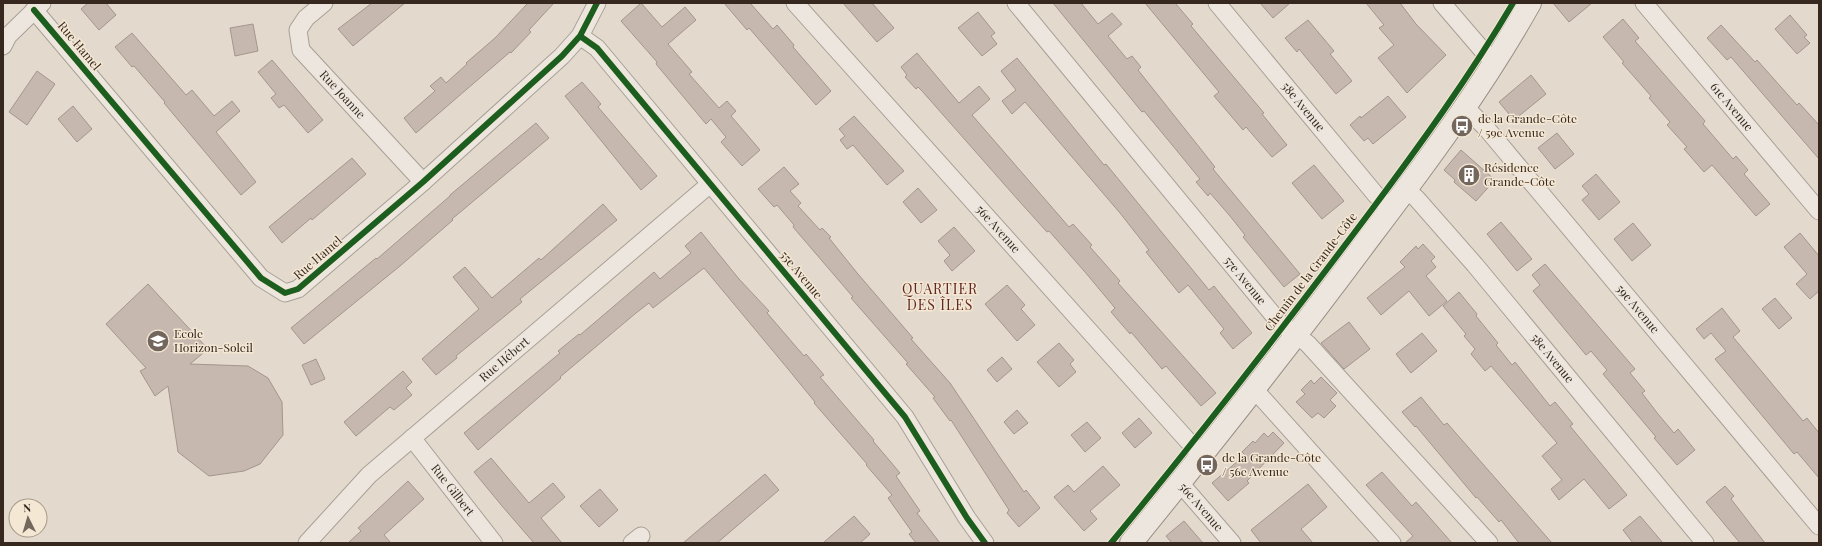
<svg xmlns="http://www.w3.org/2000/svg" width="1822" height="546" font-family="'Playfair Display',serif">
	<rect width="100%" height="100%" fill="#e3dacd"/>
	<path fill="#c6b8ae" stroke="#a3968c" d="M88 3H106L116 15 99 30 81 9Z
		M372 3H405L353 46 338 29Z
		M528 3H554L529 30 531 32 511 53 510 52 416 133 404 118 435 91 430 86 441 77 446 83 467 64 466 63 495 38Z
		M641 3 662 27 685 7 696 20 668 44 692 72 689 74 719 108 727 101 736 111 731 116 760 150 742 166 721 142 726 137 711 119 706 124 656 64 657 62 621 21Z
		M724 3H750L773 29 777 25 794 45 793 47 831 91 816 105 749 28 747 30Z
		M843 3H872L894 28 877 42Z
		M1053 3H1081L1098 24 1112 13 1122 24 1108 36 1127 59 1132 56 1141 67 1138 70 1215 167 1213 169 1300 274 1284 287 1243 237 1245 235 1230 216 1210 193 1208 196 1196 182 1200 179 1173 146 1144 111 1142 112Z
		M1145 3H1175L1193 24 1191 26 1264 113 1262 114 1287 145 1272 157 1246 127 1243 130 1214 96 1219 92Z
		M1260 3H1290L1273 18Z
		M1366 3H1400L1416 24 1446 55 1407 93 1378 58 1394 45 1379 28 1384 25Z
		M1553 3H1592L1569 22Z
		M978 12 995 33 991 36 997 44 982 56 958 28Z
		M1790 15 1807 35 1804 37 1810 43 1797 54 1775 29Z
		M1623 19 1639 38 1635 41 1705 121 1703 124 1733 159 1736 156 1748 170 1744 174 1770 204 1756 216 1712 165 1704 172 1684 149 1687 147 1667 125 1670 122 1649 98 1651 96 1622 63 1624 62 1603 37Z
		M1308 20 1334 51 1330 54 1352 81 1336 94 1299 49 1297 52 1285 38Z
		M253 24 258 51 235 56 230 28Z
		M1721 25 1755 62 1757 60 1797 105 1799 103 1819 125V159L1731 57 1727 60 1707 38Z
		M132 33 186 95 192 90 214 116 232 101 240 111 216 132 256 182 241 195 164 103 165 102 134 66 132 67 115 47Z
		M917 53 959 103 979 86 990 99 972 115 1069 227 1073 224 1092 245 1090 247 1120 281 1118 283 1216 393 1201 406 1166 366 1162 369 1131 332 1130 334 1111 312 1115 308 1085 272 1049 231 1047 232 1019 201 922 91 918 87 916 89 905 77 907 75 901 67Z
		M1017 58 1104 165 1106 164 1209 290 1214 286 1252 333 1233 349 1220 333 1224 329 1188 285 1179 293 1146 252 1149 250 1120 213 1025 102 1012 114 1002 101 1016 90 1001 71Z
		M272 60 323 120 308 133 284 105 279 108 271 98 276 94 258 72Z
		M37 71 55 84 27 125 9 112Z
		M1531 75 1546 94 1514 120 1499 102Z
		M582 82 601 104 598 107 657 176 641 190 565 96Z
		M1388 96 1406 117 1373 144 1368 138 1364 141 1350 125 1360 116 1361 118Z
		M73 106 92 129 77 142 58 119Z
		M854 116 904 171 887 185 853 145 847 149 840 140 845 136 839 129Z
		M536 123 549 138 452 219 453 220 400 266 304 344 291 328 376 258 377 259 450 196V195Z
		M1557 133 1574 154 1555 169 1538 148Z
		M1461 150 1495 180 1476 201 1454 182 1455 180 1444 170Z
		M352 158 366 174 312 220 311 218 282 243 269 227Z
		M1314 165 1344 201 1322 219 1292 183Z
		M784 167 799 184 790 191 801 203 798 206 820 230 822 228 831 237 829 238 858 274 913 338 911 339 950 383 999 456 1024 492 1026 490 1040 508 1019 527 1007 513 1009 510 951 420 950 421 933 398 935 397 906 364 908 363 851 298 853 297 793 227 794 225 777 205 774 207 758 189Z
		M1596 174 1620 202 1599 220 1582 200 1589 194 1582 186Z
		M918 188 937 210 921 223 903 202Z
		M603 204 617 220 520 299 522 302 456 356 457 358 436 375 422 359 479 309 453 277 465 267 492 298 539 258 541 260Z
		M1501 222 1532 259 1517 271 1487 234Z
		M1633 223 1651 245 1632 261 1614 239Z
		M954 227 975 251 952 271 944 261 950 255 938 241Z
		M701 232 739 279 769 311 767 313 804 356 806 354 824 375 820 377 874 440 873 441 900 473 896 476 920 511 917 513 940 543H916L909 534 912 532 888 498 892 495 866 465 867 464 814 403 815 402 788 369 704 268 653 308 649 303 636 313 560 377 561 378 478 450 464 433 560 353 558 351 579 334 580 335 654 272 660 279 691 253 685 246Z
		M1800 233 1819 256V291L1810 299 1796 284 1807 274 1784 247Z
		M1423 244 1435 257 1431 261 1436 267 1426 276 1447 301 1429 316 1409 291 1381 315 1367 298 1405 267 1400 262 1416 246 1418 249Z
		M1545 264 1635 369 1630 373 1645 391 1642 393 1658 414 1674 433 1678 429 1695 450 1677 465 1654 438 1656 437 1603 374 1607 370 1591 351 1586 355 1533 291 1540 285 1532 275Z
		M148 284 208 349 190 364 248 366 268 378 282 402 283 435 260 464 244 471 209 476 178 452 168 386 155 396 140 371 146 368 106 324Z
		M1007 285 1025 305 1021 309 1035 325 1017 341 985 304Z
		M1459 292 1477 314 1476 316 1498 343 1496 345 1512 365 1515 362 1550 406 1555 402 1573 424 1570 426 1627 495 1609 509 1584 479 1559 500 1551 489 1562 480 1542 456 1557 443 1491 366 1485 371 1471 354 1475 349 1464 336 1466 334 1443 306Z
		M1775 298 1792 318 1779 329 1762 309Z
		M1722 308 1740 331 1733 337 1803 421 1807 418 1819 433V478L1797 452 1794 454 1715 359 1726 351 1711 333 1704 339 1696 329Z
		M1349 322 1370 349 1344 369 1321 343Z
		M1422 333 1437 351 1411 373 1396 354Z
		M1059 343 1074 360 1070 364 1076 372 1059 387 1037 362Z
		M1002 357 1012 369 997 382 987 370Z
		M316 359 325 379 311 385 302 365Z
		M403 371 412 382 406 388 412 395 394 410 390 407 356 436 344 422Z
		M1321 377 1337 393 1330 400 1336 406 1324 418 1318 413 1312 418 1296 402 1305 394 1301 390 1311 380 1314 384Z
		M1421 397 1444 425 1447 423 1552 543H1519L1501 520 1499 522 1477 497 1476 498 1416 426 1415 427 1402 412Z
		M1017 410 1028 423 1014 434 1004 422Z
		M1139 418 1152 433 1135 448 1122 433Z
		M1087 422 1101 438 1085 452 1071 435Z
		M1273 432 1284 443 1247 481 1249 483 1228 501 1212 483 1245 455 1242 452 1253 441 1255 443 1264 433 1268 437Z
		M491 458 529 503 553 483 565 497 541 518 562 543H534L502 506 474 472Z
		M1103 466 1120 485 1090 511 1097 519 1084 531 1054 497 1068 485 1074 492Z
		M1382 472 1412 506 1416 502 1452 543H1405L1413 536 1366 485Z
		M765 474 779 490 717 543H683Z
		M408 481 424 499 384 535 391 543H348L361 531 358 528Z
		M1308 484 1327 507 1301 529 1313 543H1261L1251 530Z
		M1725 486 1734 496 1731 499 1765 543H1740L1706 502Z
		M600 489 618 510 599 527 580 506Z
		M854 516 870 534 860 543H823Z
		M1640 516 1663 543H1633L1623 530Z
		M1184 521 1203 543H1172L1166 536Z"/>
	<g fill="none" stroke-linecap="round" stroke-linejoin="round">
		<g stroke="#a8a096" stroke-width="19">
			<g id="street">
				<path id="s1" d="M324 3 306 18 298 30 301 50 423 182"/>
				<path id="s2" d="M795 3 1188 441 1203 455"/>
				<path id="s3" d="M1016 3 1279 322 1308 344 1489 543"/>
				<path id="s4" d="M1217 3 1376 195 1391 209"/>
				<path d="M1442 3 1484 52 1495 61"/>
				<path id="s5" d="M1644 3 1819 211"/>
				<path d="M34 10 261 278 285 293 298 289 423 182 562 56 580 36 597 3"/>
				<path d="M580 36 597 48 905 417 967 518 985 543"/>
				<path d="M3 46 8 36 42 3"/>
				<path id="s6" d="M1465 107 1487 129 1819 526"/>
				<path id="s7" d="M1406 189 1417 199 1475 265 1705 543"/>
				<path d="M1254 389 1392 543"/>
				<path id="s8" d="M412 438 494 543"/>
				<path id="s9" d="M1180 483 1232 543"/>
				<path id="s10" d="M307 543 369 475 710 184"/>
				<path d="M632 543 641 536"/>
			</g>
		</g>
		<g stroke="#988f86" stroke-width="24">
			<path id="secondary" d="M1131 543C1213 442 1293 341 1370 237 1427 162 1484 85 1530 3"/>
		</g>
		<use href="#street" stroke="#ece6de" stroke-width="17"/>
		<use href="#secondary" stroke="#ece6de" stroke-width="22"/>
		<g stroke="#f4e7d3" stroke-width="8">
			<path id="cycleway" d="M34 10 261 278 285 293 298 289 423 182 562 56 580 36 597 3
				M580 36 597 48 905 417 967 518 985 543
				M1111 543C1200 435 1286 324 1370 212 1420 145 1470 76 1513 3"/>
		</g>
		<use href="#cycleway" stroke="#1b5e20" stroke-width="6"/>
	</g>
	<defs>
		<g id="bus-disc" transform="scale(1.15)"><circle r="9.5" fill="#73665c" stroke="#f4e7d3"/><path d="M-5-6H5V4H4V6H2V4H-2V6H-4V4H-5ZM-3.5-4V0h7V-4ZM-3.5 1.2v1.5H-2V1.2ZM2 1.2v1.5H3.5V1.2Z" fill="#fff"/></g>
		<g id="building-disc" transform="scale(1.15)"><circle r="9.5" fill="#73665c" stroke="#f4e7d3"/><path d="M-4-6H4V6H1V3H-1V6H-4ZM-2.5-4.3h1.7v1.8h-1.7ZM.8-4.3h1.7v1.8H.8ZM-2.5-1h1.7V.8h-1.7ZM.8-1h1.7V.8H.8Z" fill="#fff"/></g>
		<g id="school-disc" transform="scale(1.15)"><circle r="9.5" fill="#73665c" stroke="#f4e7d3"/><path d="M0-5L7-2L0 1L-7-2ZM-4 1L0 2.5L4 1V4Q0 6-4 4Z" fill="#fff"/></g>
	</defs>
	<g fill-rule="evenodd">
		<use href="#bus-disc" x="1462" y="126"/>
		<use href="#building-disc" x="1469" y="175"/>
		<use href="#school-disc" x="158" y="341"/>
		<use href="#bus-disc" x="1207" y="465"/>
	</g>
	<g text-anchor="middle" stroke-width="3" stroke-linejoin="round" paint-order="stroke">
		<g font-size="12" fill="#36281f" stroke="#f4e7d3">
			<text transform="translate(79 46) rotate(50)" y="4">Rue Hamel</text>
			<text dy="4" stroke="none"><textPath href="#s1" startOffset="119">Rue Joanne</textPath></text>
			<text dy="4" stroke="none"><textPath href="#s4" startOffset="135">58e Avenue</textPath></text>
			<text dy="4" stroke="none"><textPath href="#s5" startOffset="136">61e Avenue</textPath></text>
			<text dy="4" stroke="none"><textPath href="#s2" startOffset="304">56e Avenue</textPath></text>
			<text transform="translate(318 258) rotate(-41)" y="4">Rue Hamel</text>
			<text transform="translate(1311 272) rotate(-53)" y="4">Chemin de la Grande-Côte</text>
			<text transform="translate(801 275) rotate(50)" y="4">55e Avenue</text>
			<text dy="4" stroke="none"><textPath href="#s3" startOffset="360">57e Avenue</textPath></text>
			<text dy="4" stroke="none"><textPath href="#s6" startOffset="266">59e Avenue</textPath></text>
			<text dy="4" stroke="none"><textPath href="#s7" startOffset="224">58e Avenue</textPath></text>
			<text dy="4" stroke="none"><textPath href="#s10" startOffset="270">Rue Hébert</textPath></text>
			<text dy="4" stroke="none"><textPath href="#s8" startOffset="66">Rue Gilbert</textPath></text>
			<text dy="4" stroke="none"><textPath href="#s9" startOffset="32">56e Avenue</textPath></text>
		</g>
		<g font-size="12" fill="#36281f" stroke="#f4e7d3" text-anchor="start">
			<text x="1478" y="123">de la Grande-Côte<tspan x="1478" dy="14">/ 59e Avenue</tspan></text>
			<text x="1484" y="172">Résidence<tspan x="1484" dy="14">Grande-Côte</tspan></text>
			<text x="174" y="338">Ecole<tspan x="174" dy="14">Horizon-Soleil</tspan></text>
			<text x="1222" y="462">de la Grande-Côte<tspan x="1222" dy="14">/ 56e Avenue</tspan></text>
		</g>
		<g font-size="14" letter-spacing="1" fill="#612720" stroke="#f4e7d3">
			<text x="940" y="294">QUARTIER<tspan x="940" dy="16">DES ÎLES</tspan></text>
		</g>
	</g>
	<rect width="1822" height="546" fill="none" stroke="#36281f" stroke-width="8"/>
	<g transform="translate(28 518) rotate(355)"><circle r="19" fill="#f4e7d3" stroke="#a89b8b"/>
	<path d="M0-3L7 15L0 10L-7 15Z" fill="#73665c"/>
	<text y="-6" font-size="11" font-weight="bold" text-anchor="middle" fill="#36281f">N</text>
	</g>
</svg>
